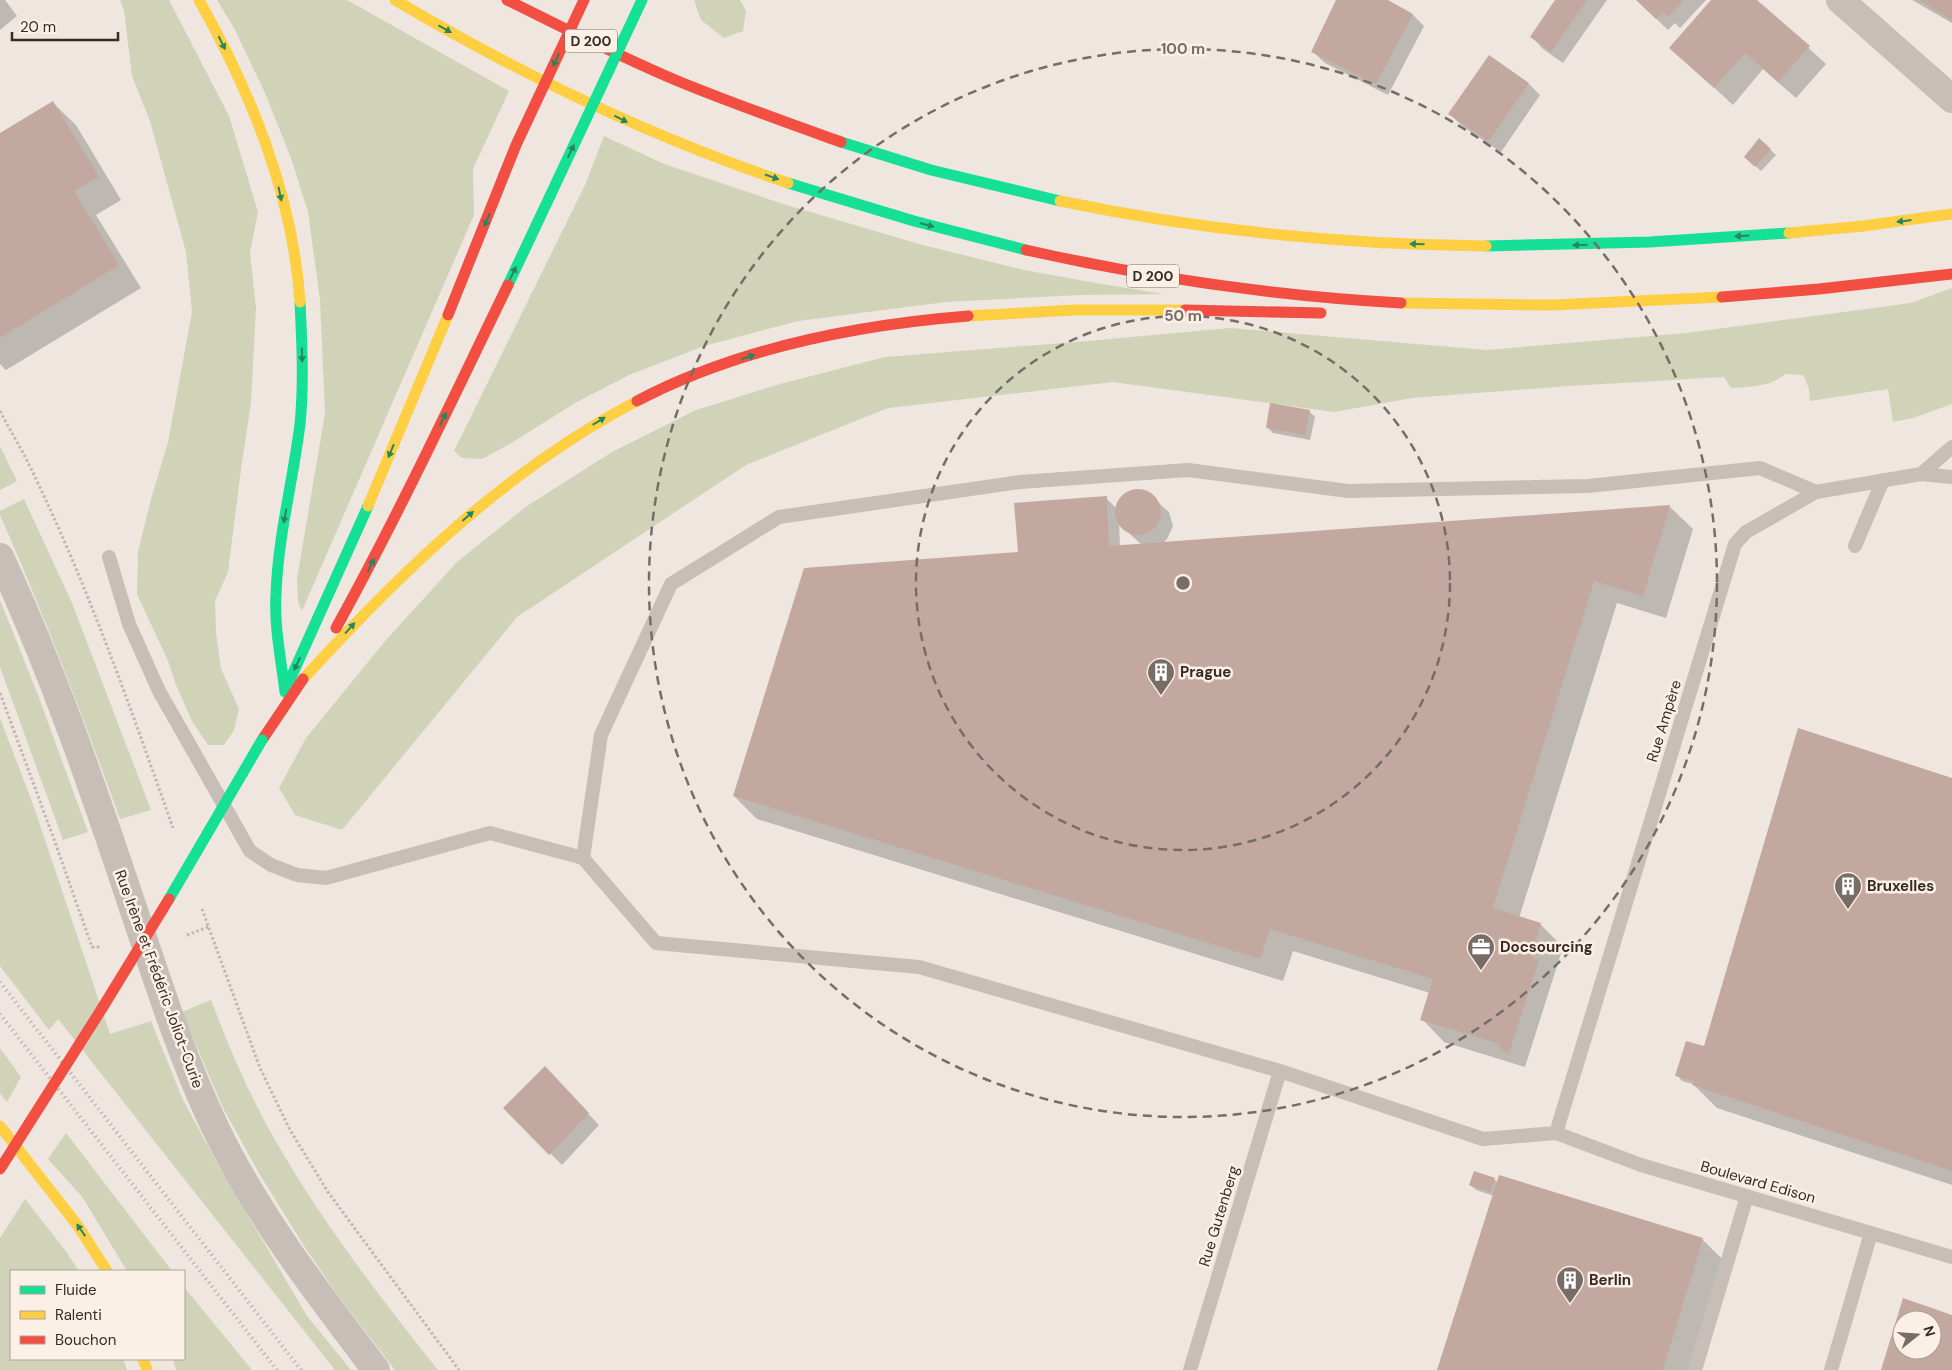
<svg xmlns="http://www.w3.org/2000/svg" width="1952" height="1370" font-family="'DM Sans',sans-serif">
	<rect width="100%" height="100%" fill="#eee6df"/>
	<path fill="#d0d3b8" d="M120 0H169L229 116 258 212 250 252 256 308 251 403 242 462 228 572 215 601 216 633 221 669 239 709 234 730 224 745H208L192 721 176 685 168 661 137 594 138 552 151 499 168 442 192 312 186 252 150 121 132 76 124 10Z
		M217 0H347L509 91 473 169 474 215 302 611 298 602 297 579 325 413 320 300 308 212 291 158 265 93 234 28Z
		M694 0H740L746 11 743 31 724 38 701 20Z
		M604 136 664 164 780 203 919 244 1024 270 1096 283 1164 294 1080 295 946 302 798 321 704 346 629 375 575 403 513 442 482 459 462 458 454 451 585 185Z
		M1952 288V404L1913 418 1893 422 1888 389 1810 401 1809 388 1803 375 1785 374C1770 387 1750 387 1731 388L1724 377 1569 386 1412 398 1334 412 1113 382 888 408 746 465 517 617 342 830 295 815 279 788 306 738 386 640 457 562 527 506 612 452 696 410 780 384 885 357 1088 341 1230 328 1487 350 1686 333 1911 303Z
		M0 446 17 481 0 490Z
		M24 499 72 603 151 810 120 819C83 716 44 615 0 515V511Z
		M0 600 38 695 88 832 63 840 0 667Z
		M0 718 34 807 110 1034 151 1021 183 1100 216 1161 307 1316 351 1370H335L58 1019 49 1030 0 966Z
		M211 1000C229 1047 249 1095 274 1138 321 1221 379 1296 438 1370H395L339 1297 306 1249 260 1175 223 1108 182 1012Z
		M0 1048 21 1077 7 1102 0 1093Z
		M66 1133 172 1271H127L83 1198 48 1159Z
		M25 1199 65 1250 79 1271H11V1359H123L127 1370H0V1238Z
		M184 1287 252 1370H176L173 1359H184Z"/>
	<path fill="#0003" fill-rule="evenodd" d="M0 0H5L17 16 0 30Z
		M1337 0H1385L1413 15 1424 26 1388 95 1325 63 1313 52Z
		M1557 0H1607L1563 63 1543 49 1532 37Z
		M1637 0H1706L1680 28 1675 23 1668 30Z
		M1713 0H1756L1826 64 1796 98 1763 69 1733 105 1671 48Z
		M1912 0H1952V23Z
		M1489 57 1529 84 1540 95 1501 152 1462 126 1450 114Z
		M53 103 76 125 121 200 96 215 141 288 6 370 0 364V135Z
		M1760 140 1776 155 1761 171 1751 162Z
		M1309 411 1315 417 1310 440 1273 433 1267 427Z
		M1145 491 1169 512 1173 526 1167 539 1163 543 1670 507 1693 529 1666 618 1617 603 1519 918 1540 924 1563 947 1525 1067 1444 1042 1422 1019 1430 993 1293 951 1283 981 757 819 734 796 1019 554 1106 498 1116 508 1123 495 1129 492ZM1119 523 1131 535 1142 545 1120 546Z
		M1952 779V1185L1717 1108 1693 1084 1682 1081 1677 1075Z
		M556 1080 599 1125 562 1165 505 1108Z
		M1494 1179 1498 1183 1702 1239 1725 1262 1692 1370H1438L1494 1196 1476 1190 1470 1185Z"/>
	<path fill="#c3a89f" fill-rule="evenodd" d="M1336 0H1388L1413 14 1376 84 1311 52Z
		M1555 0H1587L1551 52 1530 37Z
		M1636 0H1684L1668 17 1663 12 1656 19Z
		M1711 0H1757L1810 46 1778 82 1745 53 1714 88 1669 48Z
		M1919 0H1952V20Z
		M1489 55 1529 83 1489 141 1448 114Z
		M53 101 99 177 74 191 119 265 0 338V133Z
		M1759 138 1771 149 1755 167 1744 157Z
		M1270 403 1310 410 1305 435 1266 428Z
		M1115 512a23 23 0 1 1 46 0a23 23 0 1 1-46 0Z
		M1107 496 1109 546 1670 505 1643 596 1594 581 1493 908 1541 923 1531 957 1539 960 1509 1053 1500 1050V1044L1420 1020 1433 979 1270 929 1260 959 733 796 804 568 1018 552 1014 503Z
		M1798 728 1952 778V1171L1692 1085 1694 1081 1675 1076 1686 1041 1704 1046Z
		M545 1066 589 1113 549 1155 503 1108Z
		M1474 1171 1495 1178 1490 1192 1469 1185Z
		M1499 1175 1703 1238 1663 1370H1437Z
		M1903 1298 1952 1315V1370H1881ZM1902 1320H1932V1350H1902Z"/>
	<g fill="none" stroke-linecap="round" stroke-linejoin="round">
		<path stroke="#bfb7b1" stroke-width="3" stroke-dasharray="2.5 2.5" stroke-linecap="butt" d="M0 411C11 432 24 453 34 475 89 589 131 709 173 828
			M0 693 55 842 92 947H101
			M202 909 260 1068 290 1130 328 1192 459 1370
			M187 935 208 927"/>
		<path stroke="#c7beb8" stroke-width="14" d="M1921 474 1952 447
			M1855 546 1883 480
			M109 557 129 624 159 691 250 851 271 865 297 875 326 878 490 833 583 858 656 943 919 967 1280 1071 1483 1139 1556 1133 1641 1165 1952 1257
			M583 858 601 735 671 584 779 517 1020 482 1188 470 1348 491 1588 486 1760 468 1816 492
			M1556 1133 1735 544 1746 532 1816 492 1921 474 1952 477
			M1190 1370 1280 1071
			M1695 1370 1747 1196
			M1831 1370 1871 1233"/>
		<path stroke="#c7beb8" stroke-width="28" d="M1840 0 1952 99
			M0 557C51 667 91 782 129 896 155 973 179 1051 214 1125 256 1214 317 1292 376 1370"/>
		<path stroke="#16e098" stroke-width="11" d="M841 142 931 170 1060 201
			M788 183 914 221 1026 250
			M1486 246 1650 242 1789 233
			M508 285 550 196
			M289 682 368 506
			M285 692C281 659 274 626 276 594 278 536 293 481 300 424 304 384 302 343 300 302"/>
		<path stroke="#ffcf43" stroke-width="11" d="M199 0C251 93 293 195 300 302
			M395 0C520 74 650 137 788 183
			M1060 201C1200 230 1343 245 1486 246
			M1789 233 1863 226 1952 214
			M1401 303 1552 305 1722 297
			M968 316 1074 310H1185
			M368 506 448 315
			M305 677C403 570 507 469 637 401
			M0 1126 78 1226 107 1271
			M143 1359 147 1370"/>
		<path stroke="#f24e42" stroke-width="11" d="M507 0C562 27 616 55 673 79 728 102 785 122 841 142
			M1026 250C1150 278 1275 296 1401 303
			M1722 297 1819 289 1952 274
			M1185 310 1321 313
			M448 315 504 175
			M637 401C738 348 855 325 968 316
			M336 628C398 516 452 400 508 285
			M262 740 303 679"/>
		<path stroke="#aea7a3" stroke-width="4" stroke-dasharray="1 4" stroke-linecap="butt" d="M0 982 301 1370
			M0 1014 277 1370"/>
		<path stroke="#16e098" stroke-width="11" d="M550 196 642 0
			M169 899 262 740"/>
		<path stroke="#f24e42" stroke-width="11" d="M504 175 516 145 584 0
			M0 1169 101 1010 169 899"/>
	</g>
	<defs><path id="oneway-solid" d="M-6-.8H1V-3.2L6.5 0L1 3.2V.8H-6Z" transform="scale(1.25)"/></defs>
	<g fill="#27865f">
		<use href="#oneway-solid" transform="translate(445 29) rotate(29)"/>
		<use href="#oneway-solid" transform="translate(222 43) rotate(63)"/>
		<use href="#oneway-solid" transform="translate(556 60) rotate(115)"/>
		<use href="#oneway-solid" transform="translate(621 119) rotate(27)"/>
		<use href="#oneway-solid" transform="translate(571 151) rotate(-65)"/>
		<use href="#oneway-solid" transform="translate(772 177) rotate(19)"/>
		<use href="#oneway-solid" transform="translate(280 194) rotate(78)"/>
		<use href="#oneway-solid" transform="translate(487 220) rotate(112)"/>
		<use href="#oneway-solid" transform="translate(1904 221) rotate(173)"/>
		<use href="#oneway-solid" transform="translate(927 225) rotate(15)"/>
		<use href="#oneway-solid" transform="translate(1742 236) rotate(176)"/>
		<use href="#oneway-solid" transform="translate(1417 244) rotate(-178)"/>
		<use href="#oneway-solid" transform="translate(1580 245) rotate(178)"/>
		<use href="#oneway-solid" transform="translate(513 273) rotate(-64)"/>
		<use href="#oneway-solid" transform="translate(302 355) rotate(88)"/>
		<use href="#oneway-solid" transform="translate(748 357) rotate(-18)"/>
		<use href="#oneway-solid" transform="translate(443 419) rotate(-64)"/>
		<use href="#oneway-solid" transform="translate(599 421) rotate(-31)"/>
		<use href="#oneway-solid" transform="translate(391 451) rotate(113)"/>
		<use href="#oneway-solid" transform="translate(285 516) rotate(101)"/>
		<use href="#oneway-solid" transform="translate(468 516) rotate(-41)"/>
		<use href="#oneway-solid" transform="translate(371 565) rotate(-63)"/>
		<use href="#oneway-solid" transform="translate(350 628) rotate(-48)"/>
		<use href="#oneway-solid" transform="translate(297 664) rotate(115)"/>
		<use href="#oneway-solid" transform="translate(81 1230) rotate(-125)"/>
	</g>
	<g fill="none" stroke="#786c67" stroke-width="2.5" stroke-dasharray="9 6">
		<circle cx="1183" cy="583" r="267"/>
		<circle cx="1183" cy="583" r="534"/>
	</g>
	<defs>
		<g id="building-pin" transform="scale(1.4375)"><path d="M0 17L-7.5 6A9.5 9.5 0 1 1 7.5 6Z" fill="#786c67" stroke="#fbf0e6"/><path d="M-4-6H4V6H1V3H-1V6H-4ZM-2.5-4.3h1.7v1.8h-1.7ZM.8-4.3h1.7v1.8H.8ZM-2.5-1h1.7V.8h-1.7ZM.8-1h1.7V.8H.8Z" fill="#fff"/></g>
		<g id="office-pin" transform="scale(1.4375)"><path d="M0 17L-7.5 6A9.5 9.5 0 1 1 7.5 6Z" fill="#786c67" stroke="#fbf0e6"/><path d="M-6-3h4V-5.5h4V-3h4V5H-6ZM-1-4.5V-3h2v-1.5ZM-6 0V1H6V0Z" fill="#fff"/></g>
	</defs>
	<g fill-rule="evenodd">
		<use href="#building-pin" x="1161" y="672"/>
		<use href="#building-pin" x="1848" y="886"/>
		<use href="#office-pin" x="1481" y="947"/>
		<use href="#building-pin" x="1570" y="1280"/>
	</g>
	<g text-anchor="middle" stroke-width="5" stroke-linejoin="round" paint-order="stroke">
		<g fill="#fbf0e6" stroke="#726660" stroke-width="1">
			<rect x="565" y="29.5" width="52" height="23" rx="4"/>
			<rect x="1127" y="264.5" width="52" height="23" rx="4"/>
		</g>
		<g font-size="14" font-weight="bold" fill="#382b26">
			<text x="591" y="46">D 200</text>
			<text x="1153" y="281">D 200</text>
		</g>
		<g font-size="15" font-weight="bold" fill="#382b26" stroke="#fbf0e6" text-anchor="start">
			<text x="1180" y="677">Prague</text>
			<text x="1867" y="891">Bruxelles</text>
			<text x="1500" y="952">Docsourcing</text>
			<text x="1589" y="1285">Berlin</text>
		</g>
		<g font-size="15" fill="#382b26" stroke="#fbf0e6">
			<text transform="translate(1664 721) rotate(-73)" y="5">Rue Ampère</text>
			<text transform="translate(159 979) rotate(70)" y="5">Rue Irène et Frédéric Joliot-Curie</text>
			<text transform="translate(1758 1182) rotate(16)" y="5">Boulevard Edison</text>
			<text transform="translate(1219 1216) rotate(-73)" y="5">Rue Gutenberg</text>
		</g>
	</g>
	<circle cx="1183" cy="583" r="8" fill="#786c67" stroke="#fbf0e6" stroke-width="2.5"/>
	<g font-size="15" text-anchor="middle" font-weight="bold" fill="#786c67" stroke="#fbf0e6" stroke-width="5" stroke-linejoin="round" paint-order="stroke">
		<text x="1183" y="54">100 m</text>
		<text x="1183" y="321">50 m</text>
	</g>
	<rect x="10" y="1270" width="175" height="90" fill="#fbf0e6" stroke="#ada199"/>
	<rect x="20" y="1286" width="25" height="8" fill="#16e098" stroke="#ada199"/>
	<text x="55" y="1295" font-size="15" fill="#382b26">Fluide</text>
	<rect x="20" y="1311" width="25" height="8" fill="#ffcf43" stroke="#ada199"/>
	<text x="55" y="1320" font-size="15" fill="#382b26">Ralenti</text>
	<rect x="20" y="1336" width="25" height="8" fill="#f24e42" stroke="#ada199"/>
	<text x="55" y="1345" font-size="15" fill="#382b26">Bouchon</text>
	<g transform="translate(1917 1335) rotate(73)"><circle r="24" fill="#fbf0e6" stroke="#ada199"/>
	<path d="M0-4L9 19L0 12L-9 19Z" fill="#786c67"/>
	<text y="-8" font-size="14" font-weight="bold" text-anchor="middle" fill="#382b26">N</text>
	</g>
	<path d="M12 32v8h106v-8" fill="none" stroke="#382b26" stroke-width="2.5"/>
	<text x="20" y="32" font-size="15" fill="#382b26" stroke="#fbf0e6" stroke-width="4" paint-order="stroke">20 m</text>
</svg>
